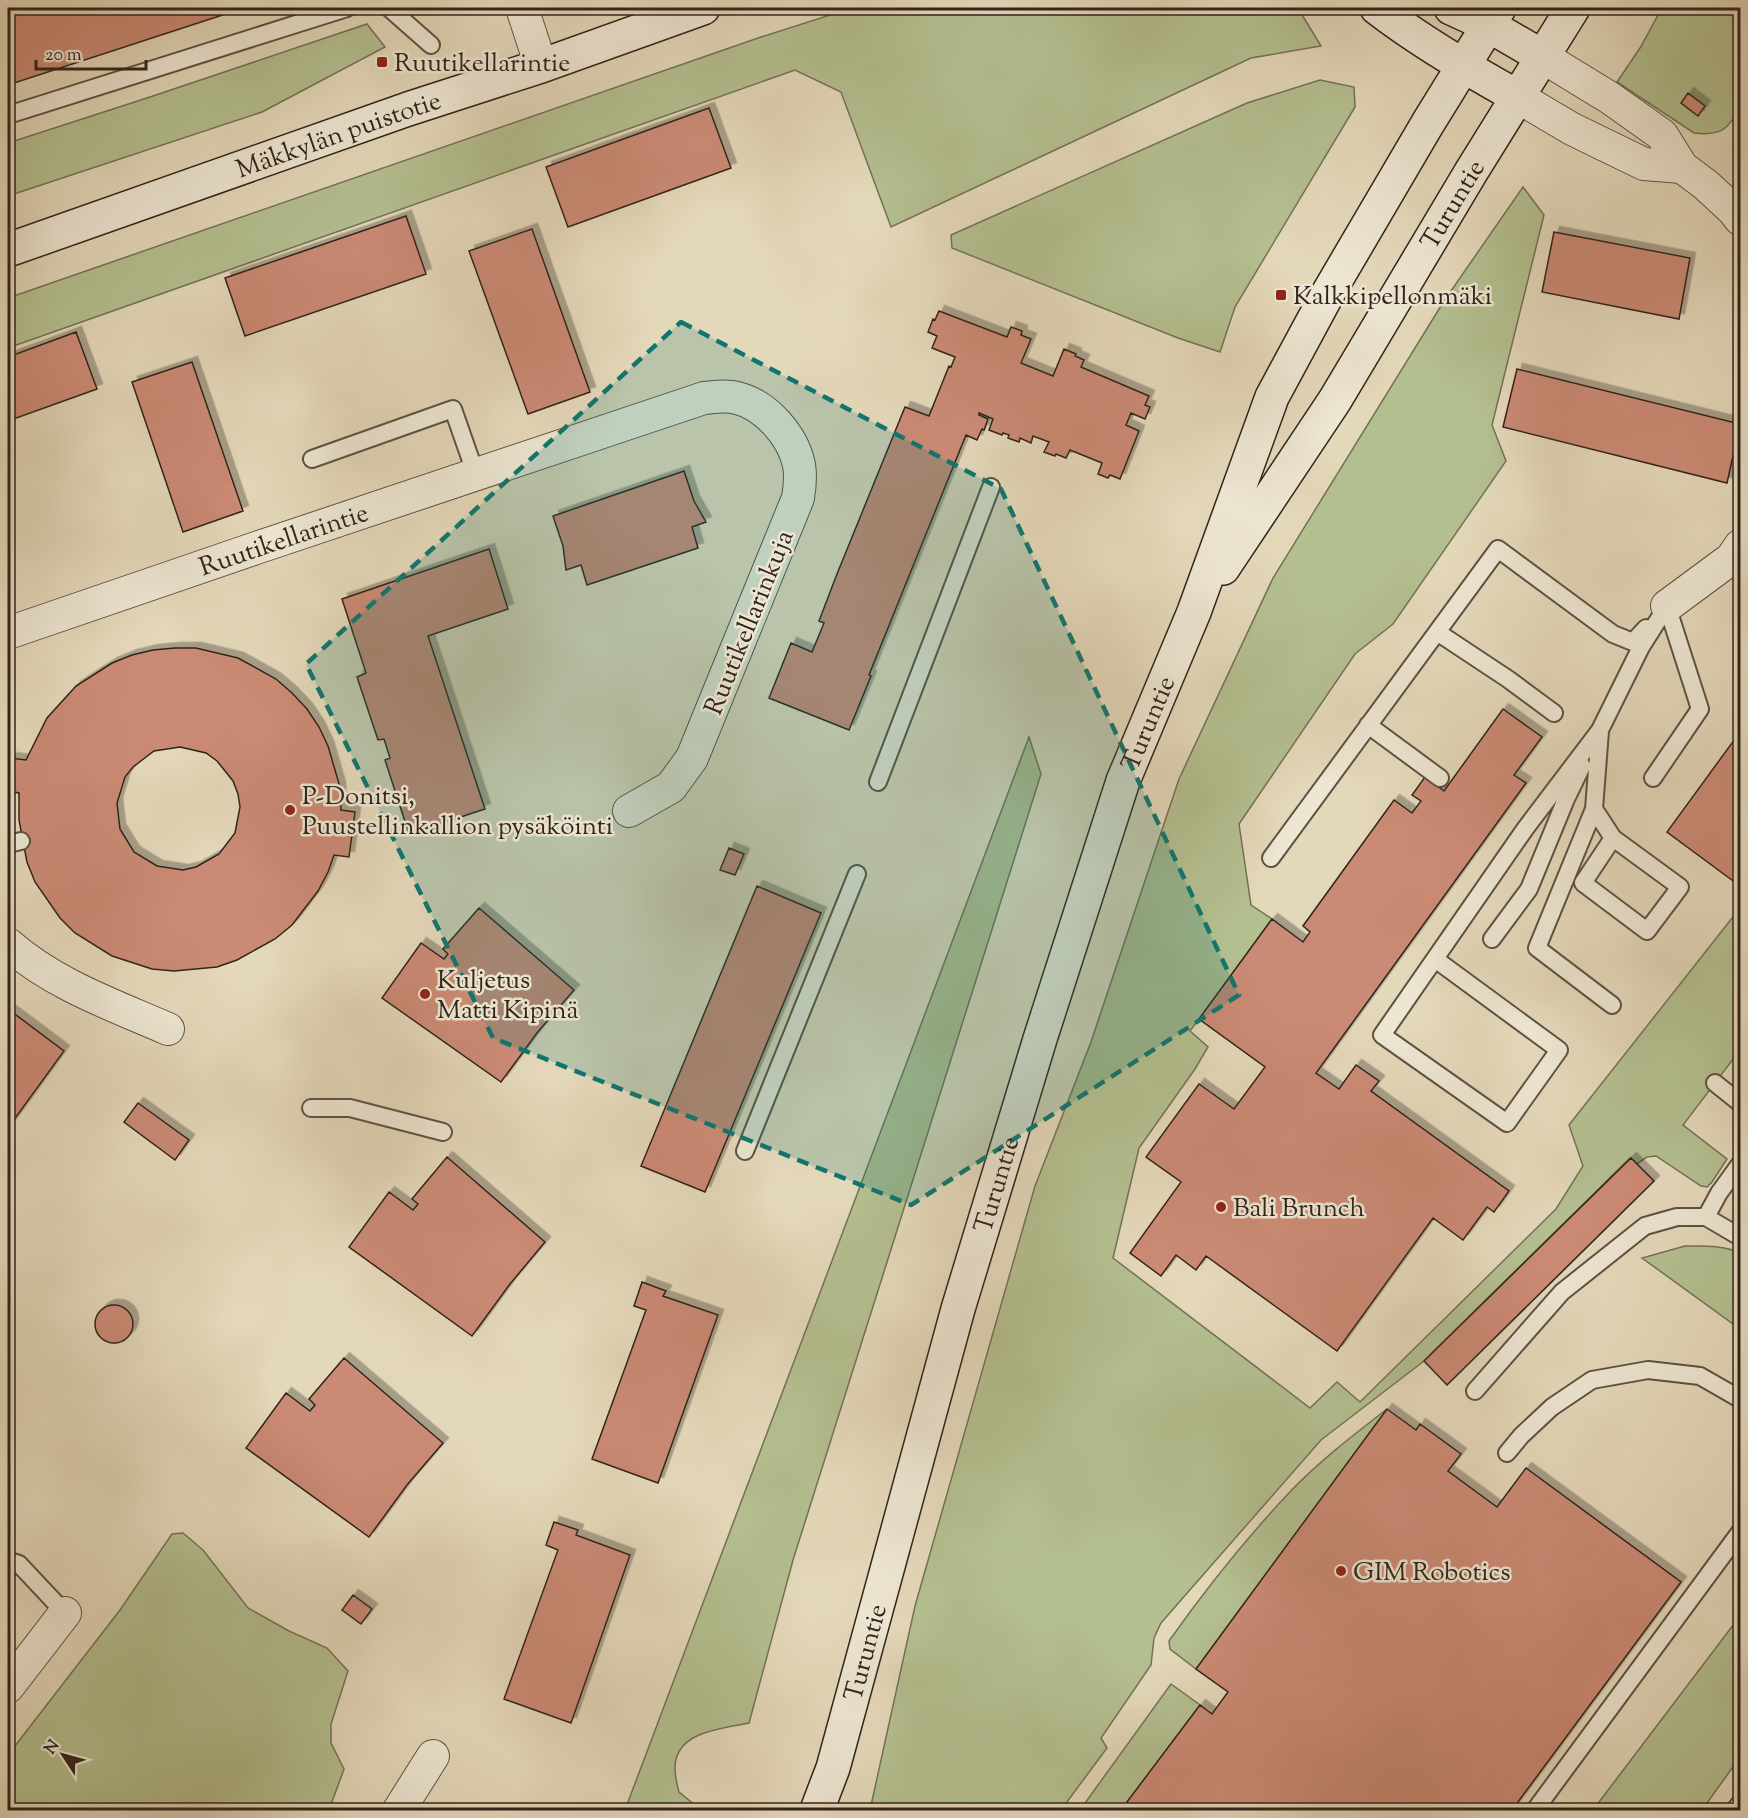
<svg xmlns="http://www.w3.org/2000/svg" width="1748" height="1818" font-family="'Sorts Mill Goudy',serif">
	<defs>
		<filter id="shadow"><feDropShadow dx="5.5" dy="-5.5" stdDeviation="0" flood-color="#0004"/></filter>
	</defs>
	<rect width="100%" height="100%" fill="#e4d8ba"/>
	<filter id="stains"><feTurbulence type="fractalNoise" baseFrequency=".00333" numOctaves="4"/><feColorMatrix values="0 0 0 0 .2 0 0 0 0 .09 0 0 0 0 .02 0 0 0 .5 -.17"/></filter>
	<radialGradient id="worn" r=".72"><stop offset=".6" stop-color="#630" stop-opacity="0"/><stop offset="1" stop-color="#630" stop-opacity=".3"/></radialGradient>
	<path fill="#b4bf90" stroke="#727256" stroke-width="1.5" d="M852 8H1298L1321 46 1251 58 891 227 841 92 795 70 8 348V298L761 37Z
		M1662 8H1740V106C1729 130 1720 136 1694 133L1617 82 1640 48Z
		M367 24 385 47 262 112 8 196V143L150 97Z
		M1320 80 1354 87 1355 107 1235 307 1220 352 1178 338 952 248 951 235 1247 103Z
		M1523 187 1544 215 1492 425 1506 461 1393 624 1355 654 1239 824 1251 905 1272 919 1190 1031 1208 1047 1195 1069 1139 1148 1113 1258 1310 1408 1337 1382 1360 1402 1556 1209 1583 1166 1569 1125 1740 908V1050L1683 1125 1727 1159 1712 1182 1707 1187 1701 1186 1656 1156 1647 1157 1637 1164 1630 1158 1424 1361 1321 1440 1161 1623 1154 1638 1151 1665 1101 1738 1107 1748 1061 1810H870L915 1606 1035 1186 1091 1042 1179 779 1273 578 1444 301Z
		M1029 737 1041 774 793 1560 749 1723C722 1729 675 1731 675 1768 675 1776 677 1785 679 1792L701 1810H625C759 1453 895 1095 1029 737Z
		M1685 1246C1704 1246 1723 1245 1740 1253V1329L1642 1258Z
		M1387 1409 1196 1669 1170 1649 1169 1641C1205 1590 1244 1541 1287 1495 1317 1463 1352 1436 1387 1409Z
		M183 1533 203 1550 248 1608 289 1631 327 1648 348 1671 331 1724V1743L344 1769 329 1810H8V1755L120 1610 172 1534Z
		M1740 1616V1757L1702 1810H1593Z
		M1171 1684 1200 1705 1121 1810H1080Z"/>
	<path fill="#cb8a75" stroke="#30241b" stroke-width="1.5" fill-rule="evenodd" filter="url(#shadow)" d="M8 8H244L8 85Z
		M1688 93 1705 106 1698 116 1681 103Z
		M709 108 731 168 568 227 546 167Z
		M406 216 426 274 245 336 225 278Z
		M532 229 590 392 528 414 469 251Z
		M1554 232 1690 258 1679 319 1542 292Z
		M939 311 1007 337 1011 327 1022 331 1021 335 1031 339 1021 363 1053 376 1064 349 1076 354 1075 356 1084 360 1081 367 1149 396 1145 405 1150 407 1145 419 1131 413 1126 425 1139 431 1120 479 1110 475 1108 478 1098 474 1102 463 1070 450 1066 458 1056 454 1055 456 1044 452 1049 442 1033 436 1031 443 1020 438 1019 442 1008 438 1009 435 1003 433 1002 435 989 430 993 419 979 413V415L988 419 984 430 982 429 977 440 966 435 869 675 871 676 849 730 769 698 791 643 812 652 824 623 819 621 837 574 905 407 929 416 949 366 951 367 955 357 932 348 937 336 928 332 933 319 935 320Z
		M76 332 97 389 8 421V357Z
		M192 362 243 511 183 532 132 382Z
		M1517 369 1740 424 1727 483 1503 427Z
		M684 471 694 501 706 522 692 527 698 548 587 585 581 565 566 570 563 546 553 516Z
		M489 549 508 609 428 636 485 809 409 834 385 760 390 758 384 739 378 740 357 677 366 673 342 599Z
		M175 648H196L238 658 276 679 292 693 307 709 319 727 328 746 340 787 341 810 355 812 349 857 334 855 328 872 318 891 292 925 275 939 237 960 217 967 174 971 152 969 112 956 75 933 60 918 35 882 27 862 19 820V793L8 791V774L10 758 26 760 47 718 76 686 112 663 132 655 153 650ZM180 747 206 753 217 761 233 781 238 794 240 807 235 833 219 854 196 867 183 870 157 866 134 852 120 829 117 803 125 777 133 767 154 751Z
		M1503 709 1542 737 1514 775 1526 783 1316 1073 1339 1089 1356 1065 1379 1081 1371 1091 1509 1191 1494 1212 1487 1207 1463 1240 1433 1218 1337 1351 1206 1256 1196 1270 1176 1255 1161 1276 1130 1253 1181 1182 1146 1157 1199 1084 1234 1109 1265 1067 1199 1019 1272 919 1303 942 1310 932 1303 926 1394 800 1412 813 1421 801 1412 795 1425 777 1444 791Z
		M1740 732V886L1667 832Z
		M729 848 744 854 735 875 720 870Z
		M757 886 821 913 705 1192 641 1166Z
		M479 908 574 990 537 1033 501 1082 382 998 421 943 444 959 448 954 443 949Z
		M8 1009 64 1051 8 1128Z
		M138 1103 189 1140 175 1160 124 1122Z
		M447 1157 545 1242 510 1284 472 1336 349 1247 389 1192 413 1210 418 1204 412 1199Z
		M1631 1158 1654 1181 1447 1385 1424 1361Z
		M642 1282 666 1291 663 1296 718 1315 658 1483 592 1459 646 1310 634 1306Z
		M95 1324a19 19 0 1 1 38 0a19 19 0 1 1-38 0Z
		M344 1358 443 1443 407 1485 369 1537 246 1448 286 1393 310 1411 315 1405 309 1399Z
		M1387 1409 1416 1430 1420 1424 1461 1454 1448 1471 1497 1507 1526 1468 1681 1582 1512 1810H1121L1200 1705 1212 1714 1228 1692 1196 1669Z
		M554 1522 578 1530 576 1535 630 1555 571 1723 504 1699 558 1550 546 1545Z
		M353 1595 372 1609 361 1624 342 1610Z"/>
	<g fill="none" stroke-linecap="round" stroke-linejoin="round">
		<g stroke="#5d5143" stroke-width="20">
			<path id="lane" d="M389 8 431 45
				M8 115 347 8
				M312 459 453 409 476 475
				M1437 632 1508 679 1554 713
				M1368 725 1440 778
				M1600 731 1594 809 1537 948 1612 1005
				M1653 778 1700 709 1667 606
				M878 782 991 487
				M1594 809 1613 838 1680 887 1647 931 1583 883 1613 838
				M8 844 21 841
				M1271 858 1498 549 1613 634 1633 642 1646 628
				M1492 939 1529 889 1566 799 1582 766
				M1435 959 1559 1050 1507 1123 1382 1035 1525 829 1600 730 1641 647 1667 606
				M1715 1083 1740 1103
				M311 1108H350L443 1132
				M745 1151 857 874
				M1706 1217 1719 1193 1740 1164
				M1475 1391 1562 1292 1645 1226 1677 1217H1706L1740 1237
				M1507 1453 1521 1436 1552 1407 1592 1380 1648 1370 1700 1376 1740 1399
				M8 1562 10 1561 19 1564 65 1613
				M1535 1810 1740 1532"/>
		</g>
		<g stroke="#5d5143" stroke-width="34">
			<g id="street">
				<path d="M522 8 541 66"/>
				<path d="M1543 57 1610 98 1662 135 1682 167 1706 185 1733 210 1740 219"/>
				<path d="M1518 97 1572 129 1644 164 1682 167"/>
				<path d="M1667 606 1732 558 1740 546"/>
				<path id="s1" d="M8 633 259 547 704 398C716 397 726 395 737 398 766 405 793 436 799 465 801 476 800 486 798 498L692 758 671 787 629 811"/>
				<path d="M8 944C53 984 113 1005 168 1029"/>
				<path d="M8 1687 65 1613"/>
				<path d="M399 1810 433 1756"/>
			</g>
		</g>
		<g stroke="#30241b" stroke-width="36">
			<g id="secondary">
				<path d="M1377 8C1421 42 1469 70 1518 97"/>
				<path d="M1451 8 1488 25 1543 57"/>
				<path id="s2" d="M8 250 408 109 541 66 703 8"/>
				<path id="s3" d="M1223 568 1335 400 1471 172 1573 8"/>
				<path id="s4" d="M817 1810 833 1768 958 1309 1040 1039 1123 781 1194 612 1272 397 1327 295 1428 123 1499 8"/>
			</g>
		</g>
		<use href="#lane" stroke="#ede6d2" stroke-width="16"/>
		<use href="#street" stroke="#ede6d2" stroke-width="32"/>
		<use href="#secondary" stroke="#ede6d2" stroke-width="33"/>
		<g stroke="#30241b" stroke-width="7">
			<path id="rail" d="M1727 1810 1740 1793"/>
		</g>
		<use href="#rail" stroke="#ede6d2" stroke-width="4.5" stroke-dasharray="14" stroke-linecap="butt"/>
	</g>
	<path fill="#0f766e" fill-opacity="0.2" stroke="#0f766e" stroke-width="4.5" stroke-dasharray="12 8" stroke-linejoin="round" d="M681 322 1001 489 1239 995 911 1205 493 1038 306 664Z"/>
	<g fill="#8f2418" stroke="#ede6d2" stroke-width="2">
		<rect x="376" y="56" width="12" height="12" rx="3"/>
		<rect x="1275" y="289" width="12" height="12" rx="3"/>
		<circle cx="290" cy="810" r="6"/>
		<circle cx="425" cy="994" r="6"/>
		<circle cx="1221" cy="1207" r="6"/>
		<circle cx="1341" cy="1571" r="6"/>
	</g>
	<g text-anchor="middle" stroke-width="5" stroke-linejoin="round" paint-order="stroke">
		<g font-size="26" fill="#30241b" stroke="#ede6d2" text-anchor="start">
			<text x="394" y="71">Ruutikellarintie</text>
			<text x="1293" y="304">Kalkkipellonmäki</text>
			<text x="302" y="804">P-Donitsi,<tspan x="302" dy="30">Puustellinkallion pysäköinti</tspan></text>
			<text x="437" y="988">Kuljetus<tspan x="437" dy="30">Matti Kipinä</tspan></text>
			<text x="1233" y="1216">Bali Brunch</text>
			<text x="1353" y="1580">GIM Robotics</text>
		</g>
		<g font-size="26" fill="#30241b" stroke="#ede6d2">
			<text dy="9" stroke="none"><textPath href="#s2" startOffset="350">Mäkkylän puistotie</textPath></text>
			<text dy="9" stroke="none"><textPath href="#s3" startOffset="430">Turuntie</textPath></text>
			<text dy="9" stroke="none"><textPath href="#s1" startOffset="291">Ruutikellarintie</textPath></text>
			<text transform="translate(748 622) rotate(-68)" y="9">Ruutikellarinkuja</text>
			<text dy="9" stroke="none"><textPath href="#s4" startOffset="1137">Turuntie</textPath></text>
			<text dy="9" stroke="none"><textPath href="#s4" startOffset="651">Turuntie</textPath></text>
			<text dy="9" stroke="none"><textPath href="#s4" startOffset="165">Turuntie</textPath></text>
		</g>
	</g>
	<rect width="1748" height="1818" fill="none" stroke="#e4d8ba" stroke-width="30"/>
	<rect x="9" y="9" width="1730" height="1800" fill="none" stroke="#30241b" stroke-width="3"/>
	<rect x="15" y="15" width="1718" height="1788" fill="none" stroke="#30241b" stroke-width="1.5"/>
	<g transform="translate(63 1755) rotate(306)" stroke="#ede6d2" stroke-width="4.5" paint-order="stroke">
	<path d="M0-4.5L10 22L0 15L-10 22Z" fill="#30241b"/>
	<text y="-9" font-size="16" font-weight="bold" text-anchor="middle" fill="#30241b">N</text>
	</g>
	<path d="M36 60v9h110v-9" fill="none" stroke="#30241b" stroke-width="3"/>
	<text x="45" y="60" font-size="18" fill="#30241b" stroke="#ede6d2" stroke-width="4.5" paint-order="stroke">20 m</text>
	<rect width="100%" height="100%" filter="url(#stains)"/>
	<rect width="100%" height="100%" fill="url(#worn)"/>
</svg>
